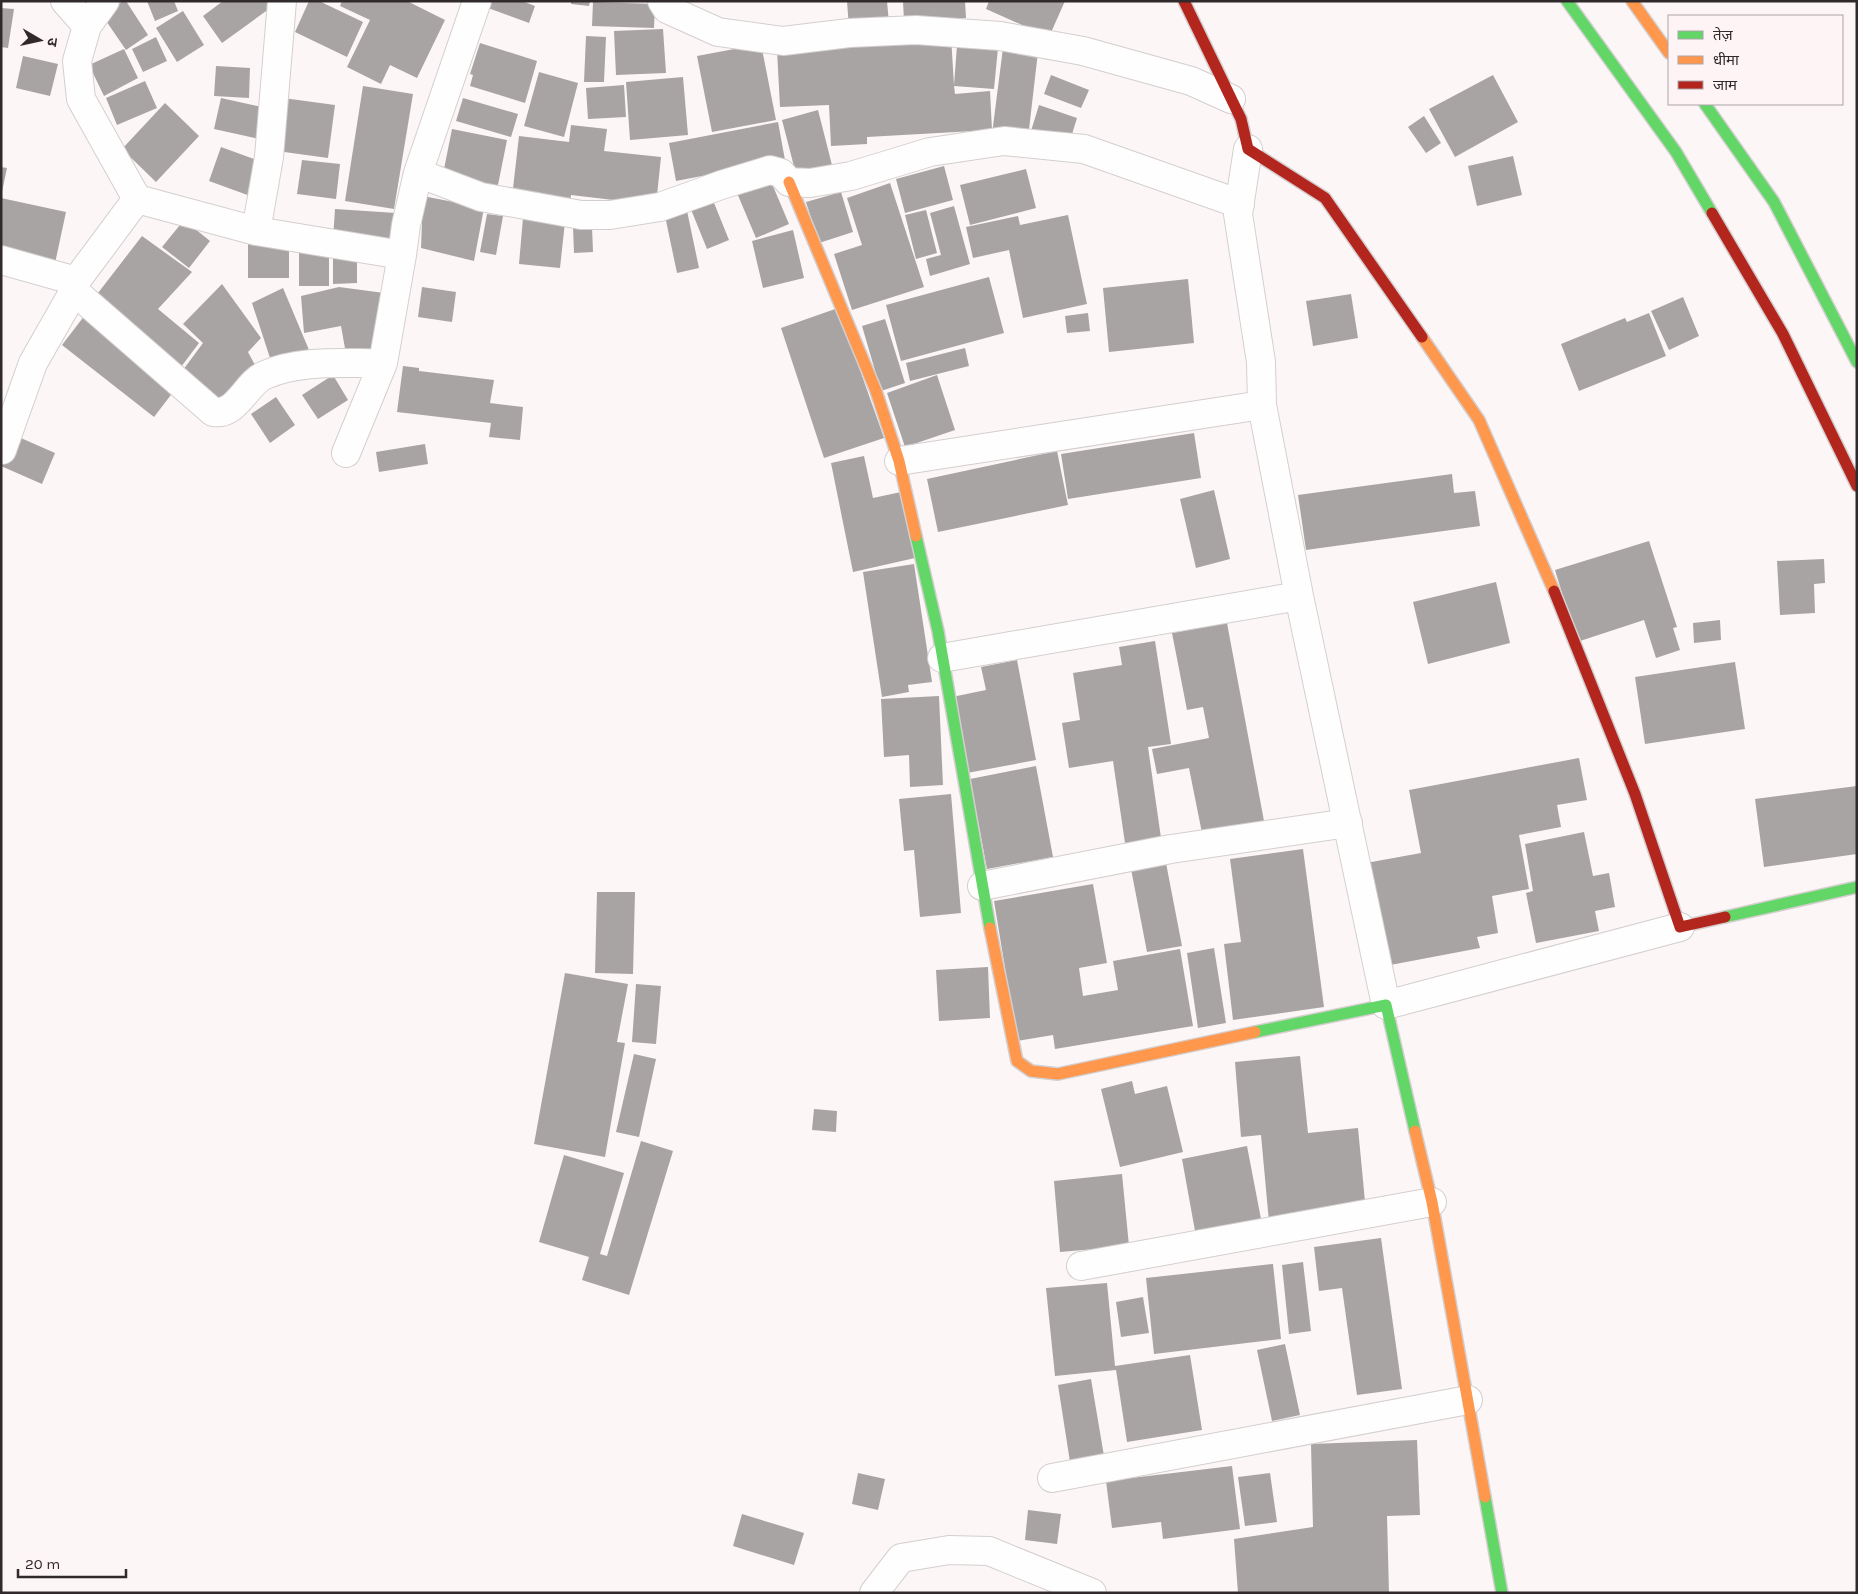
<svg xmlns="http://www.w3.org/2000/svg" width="1858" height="1594" font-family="Karla,'Noto Sans Devanagari',sans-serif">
	<rect width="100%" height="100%" fill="#fcf6f7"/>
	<path fill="#a8a4a4" d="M123 1H126L148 35 126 50 102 15Z
		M147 1H174L178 11 155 21Z
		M223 1H280L222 43 203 16Z
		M309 1H319L363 22 347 57 295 32Z
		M342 1H407L445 20 417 78 390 65 381 84 347 67 370 20 340 6Z
		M490 1H522L535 6 529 23 488 8Z
		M571 1H590L589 6 571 4Z
		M847 1H887L889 24 849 28Z
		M903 1H965L966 18 904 22Z
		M989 1H1065L1049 37 986 9Z
		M593 2 655 4 654 28 592 26Z
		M1 8 14 9 8 48 1 47Z
		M183 11 204 45 177 62 156 28Z
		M663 29 666 73 616 75 614 31Z
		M586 36 606 37 604 82H584Z
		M951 36 954 85 957 45 998 48 994 89 954 86 955 94 990 91 992 130 867 137V144L831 146 829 105 780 107 777 50Z
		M156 37 167 61 143 72 132 49Z
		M480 43 537 61 525 103 470 86 473 75 470 74Z
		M761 44 776 120 712 132 697 56Z
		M1003 48 1038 52 1028 138 992 134Z
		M124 49 138 78 104 96 89 65Z
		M23 56 58 64 50 96 16 88Z
		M216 66 250 68 249 98 214 96Z
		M539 72 578 83 564 137 524 126Z
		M1051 75 1089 90 1081 108 1044 94Z
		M1493 75 1518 122 1455 157 1429 109Z
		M683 77 688 135 630 140 626 82Z
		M145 81 157 108 117 125 106 98Z
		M624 85 626 117 588 119 586 88Z
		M363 86 413 94 394 209 345 201Z
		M221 98 271 109 264 140 214 129Z
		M283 98 335 105 328 158 277 151Z
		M463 98 518 114 511 137 456 121Z
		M165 103 199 136 156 182 122 149Z
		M1039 105 1077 118 1069 144 1031 131Z
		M818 110 833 169 797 178 782 120Z
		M1424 116 1441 143 1426 153 1408 127Z
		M778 122 785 160 676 181 669 143Z
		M571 125 607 129 604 151 661 157 656 205 571 195 570 204 512 197 519 136 569 142Z
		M452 129 507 140 497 190 442 179Z
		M221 147 265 163 253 197 209 181Z
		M1513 156 1522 195 1477 206 1468 166Z
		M302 160 340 164 336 199 297 194Z
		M944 166 953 200 905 213 896 179Z
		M1 167 7 168 2 192H1Z
		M1026 169 1036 208 970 225 960 185Z
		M770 179 789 224 756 238 737 193Z
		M890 183 924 287 852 310 834 254 862 245 847 198Z
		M841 192 853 232 819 243 806 202Z
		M710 193 729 240 707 249 688 202Z
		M423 196 484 208 474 261 421 248Z
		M1 198 66 212 54 268 1 250Z
		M686 206 699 268 677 273 664 211Z
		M954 206 970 264 930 276 926 259 941 255 930 213Z
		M335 209 396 213 393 246 333 239Z
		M926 210 937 253 916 259 905 215Z
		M487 214 503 216 496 255 480 252Z
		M1068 215 1087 304 1023 318 1009 250 973 258 966 227 1018 216 1020 225Z
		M523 218 565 222 560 268 519 264Z
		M184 220 210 241 189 268 162 247Z
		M592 226 593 252 574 253 573 227Z
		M793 230 804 278 763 288 752 241Z
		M142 236 192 272 158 309 199 343 178 371 98 293Z
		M248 243H289V278H248Z
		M299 249H329V286H299Z
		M357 252V283L333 284V253Z
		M989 277 1004 333 901 361 886 305Z
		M1188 279 1194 343 1109 352 1103 288Z
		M222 284 261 338 248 352 255 365 223 407 180 374 203 343 183 324Z
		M339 287 384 293 376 356 346 354 341 326 304 333 301 296Z
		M422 287 456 292 452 322 418 317Z
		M283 288 309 350 273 367 252 303Z
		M1351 294 1358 338 1313 346 1306 301Z
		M1683 297 1699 336 1669 350 1651 311Z
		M838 308 884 438 824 458 781 328Z
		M1088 313 1090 331 1067 333 1065 316Z
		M1649 313 1666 356 1579 391 1561 344 1625 318 1627 322Z
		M85 315 177 387 154 417 62 345Z
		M885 319 905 383 881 391 862 326Z
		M965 348 969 366 910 381 906 363Z
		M403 366 419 368V371L494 380 490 403 523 407 520 440 489 437 491 423 397 412Z
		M333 375 348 400 318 419 302 395Z
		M937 375 955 430 905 447 887 393Z
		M276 397 295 425 270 443 251 414Z
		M1194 433 1201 478 1068 499 1061 454Z
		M14 435 55 453 42 484 1 466Z
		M425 444 428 464 379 472 376 452Z
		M1057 451 1068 505 938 532 927 479Z
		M864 456 873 498 901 492 915 558 853 572 831 463Z
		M1452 474 1454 493 1475 491 1480 526 1306 550 1298 495Z
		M1214 490 1230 559 1196 568 1180 499Z
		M1649 541 1677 627 1673 628 1680 650 1656 658 1644 620 1577 642 1555 570Z
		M1824 559 1825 583 1814 584 1815 613 1780 615 1777 561Z
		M914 564 932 682 908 685 909 692 882 697 863 572Z
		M1496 582 1510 643 1428 664 1413 602Z
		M1720 620 1721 640 1694 643 1693 623Z
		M1227 623 1264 821 1202 833 1189 768 1157 774 1152 749 1209 738 1203 707 1187 710 1172 633Z
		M1155 641 1171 744 1148 747 1162 845 1126 850 1113 761 1069 768 1062 723 1080 720 1073 673 1122 665 1119 647Z
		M1017 660 1036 760 967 773 952 697 986 690 981 667Z
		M1735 662 1745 729 1645 744 1635 677Z
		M939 696 943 785 910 787 909 755 884 757 881 699Z
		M1579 758 1587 800 1557 805 1561 827 1519 835 1529 889 1492 896 1498 933 1477 937 1480 948 1385 966 1366 863 1421 853 1409 790Z
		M1036 766 1053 857 987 869 970 779Z
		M1857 786V854L1764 867 1755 799Z
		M951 794 961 913 920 917 914 850 904 851 899 799Z
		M1584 832 1593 876 1609 873 1615 907 1595 911 1599 931 1536 943 1526 893 1533 891 1525 844Z
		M1303 849 1324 1007 1233 1020 1224 944 1241 942 1230 859Z
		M1166 863 1182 946 1147 952 1131 869Z
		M1093 884 1107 963 1079 968 1083 996 1118 990 1113 961 1180 949 1193 1026 1055 1049 1053 1035 1017 1041 994 901Z
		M597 892H635L633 974 595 973Z
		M1214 948 1226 1023 1198 1028 1187 953Z
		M988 967 990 1018 939 1021 936 970Z
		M565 973 628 984 617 1042 625 1043 605 1157 534 1144Z
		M636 984 661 986 656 1044 632 1042Z
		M634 1054 656 1059 639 1137 616 1132Z
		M1300 1056 1308 1133 1358 1128 1366 1212 1269 1222 1261 1135 1241 1137 1235 1062Z
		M1132 1081 1135 1094 1167 1086 1183 1152 1120 1167 1101 1089Z
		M814 1109 837 1111 836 1132 812 1130Z
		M641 1141 673 1151 629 1295 582 1280 589 1257 539 1242 564 1155 624 1173 600 1254 607 1256Z
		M1247 1146 1261 1219 1195 1231 1182 1159Z
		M1122 1174 1129 1246 1060 1252 1054 1181Z
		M1381 1238 1402 1389 1357 1395 1342 1288 1319 1291 1314 1247Z
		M1303 1262 1311 1331 1289 1334 1282 1265Z
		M1273 1264 1281 1339 1154 1354 1146 1278Z
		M1107 1283 1115 1366 1190 1355 1202 1430 1127 1442 1116 1370 1055 1376 1046 1288Z
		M1143 1297 1149 1333 1121 1337 1116 1302Z
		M1285 1344 1300 1415 1272 1421 1257 1350Z
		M1091 1379 1104 1456 1070 1462 1058 1385Z
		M1417 1440 1420 1515 1387 1516 1389 1593H1238L1234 1539 1313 1527 1311 1444Z
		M1232 1466 1240 1529 1163 1539 1161 1522 1112 1528 1106 1481Z
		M858 1473 885 1479 878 1510 852 1504Z
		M1270 1473 1277 1522 1245 1526 1238 1477Z
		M1028 1510 1061 1514 1057 1544 1025 1540Z
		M742 1514 804 1533 794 1565 733 1546Z"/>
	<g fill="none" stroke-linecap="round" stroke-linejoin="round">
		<g stroke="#d4cecf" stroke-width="30">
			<path id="street" d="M65 1 87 26
				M105 1 87 26 77 61 81 99 137 199
				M662 1 667 9 718 32 783 41 849 33 916 30 1000 36 1083 51 1191 81 1231 99
				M1248 149 1238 214 1261 362 1262 405 1299 596 1386 1005 1680 927
				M418 173 481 197 581 215H610L660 207 721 185 770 170 781 173 789 182 810 183 851 176 930 152 1004 141 1084 149 1240 204
				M256 231 269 157 282 1
				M1 260 76 281 137 199 256 231 402 255 406 225 418 173 477 1
				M74 291 213 412C237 416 246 383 265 375 302 359 343 364 383 363
				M2 450 33 363 74 291 76 281
				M346 453 383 363 402 255
				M899 461 1262 405
				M942 658 1299 596
				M982 886 1171 849 1348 823
				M1081 1266 1432 1202
				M1052 1478 1468 1400
				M874 1593 901 1558 949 1550 989 1551 1092 1593"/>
		</g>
		<g stroke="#d4cecf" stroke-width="14">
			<path id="fast" d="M1567 1 1676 152 1712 213
				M1705 104 1774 202 1857 362
				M916 536 938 631 990 928
				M1725 917 1857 887
				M1255 1032 1386 1005 1415 1131
				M1485 1497 1502 1593"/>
		</g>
		<g stroke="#d4cecf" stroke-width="14">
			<path id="slow" d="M1632 1 1669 53
				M789 182 876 391 899 461 916 536
				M1422 337 1479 420 1554 591
				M990 928 1017 1061 1031 1071 1058 1074 1255 1032
				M1415 1131 1432 1202 1485 1497"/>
		</g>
		<g stroke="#d4cecf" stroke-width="14">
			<path id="jam" d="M1184 1 1241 119 1248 149 1325 198 1422 337
				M1712 213 1783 334 1857 486
				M1554 591 1635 794 1680 927 1725 917"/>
		</g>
		<use href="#street" stroke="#fffefe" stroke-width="28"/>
		<use href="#fast" stroke="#63d668" stroke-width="11"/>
		<use href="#slow" stroke="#ff974d" stroke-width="11"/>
		<use href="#jam" stroke="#b3261e" stroke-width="11"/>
	</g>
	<rect width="1858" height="1594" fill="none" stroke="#312a2c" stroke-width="5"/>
	<rect x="1668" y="15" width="175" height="90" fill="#fef4f6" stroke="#aca3a5"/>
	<rect x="1678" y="31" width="25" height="8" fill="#63d668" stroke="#aca3a5"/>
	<text x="1713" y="40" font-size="15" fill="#312a2c">तेज़</text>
	<rect x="1678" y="56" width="25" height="8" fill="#ff974d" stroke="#aca3a5"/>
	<text x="1713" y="65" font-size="15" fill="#312a2c">धीमा</text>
	<rect x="1678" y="81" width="25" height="8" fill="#b3261e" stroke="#aca3a5"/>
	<text x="1713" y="90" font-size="15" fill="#312a2c">जाम</text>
	<g transform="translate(40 40) rotate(99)" stroke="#fef4f6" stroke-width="4" paint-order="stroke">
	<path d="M0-4L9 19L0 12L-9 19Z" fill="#312a2c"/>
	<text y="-8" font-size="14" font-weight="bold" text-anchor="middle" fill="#312a2c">उ</text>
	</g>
	<path d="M18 1569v8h108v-8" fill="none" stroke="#312a2c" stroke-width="2.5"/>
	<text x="25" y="1569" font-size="15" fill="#312a2c" stroke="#fef4f6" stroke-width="4" paint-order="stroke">20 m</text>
</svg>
